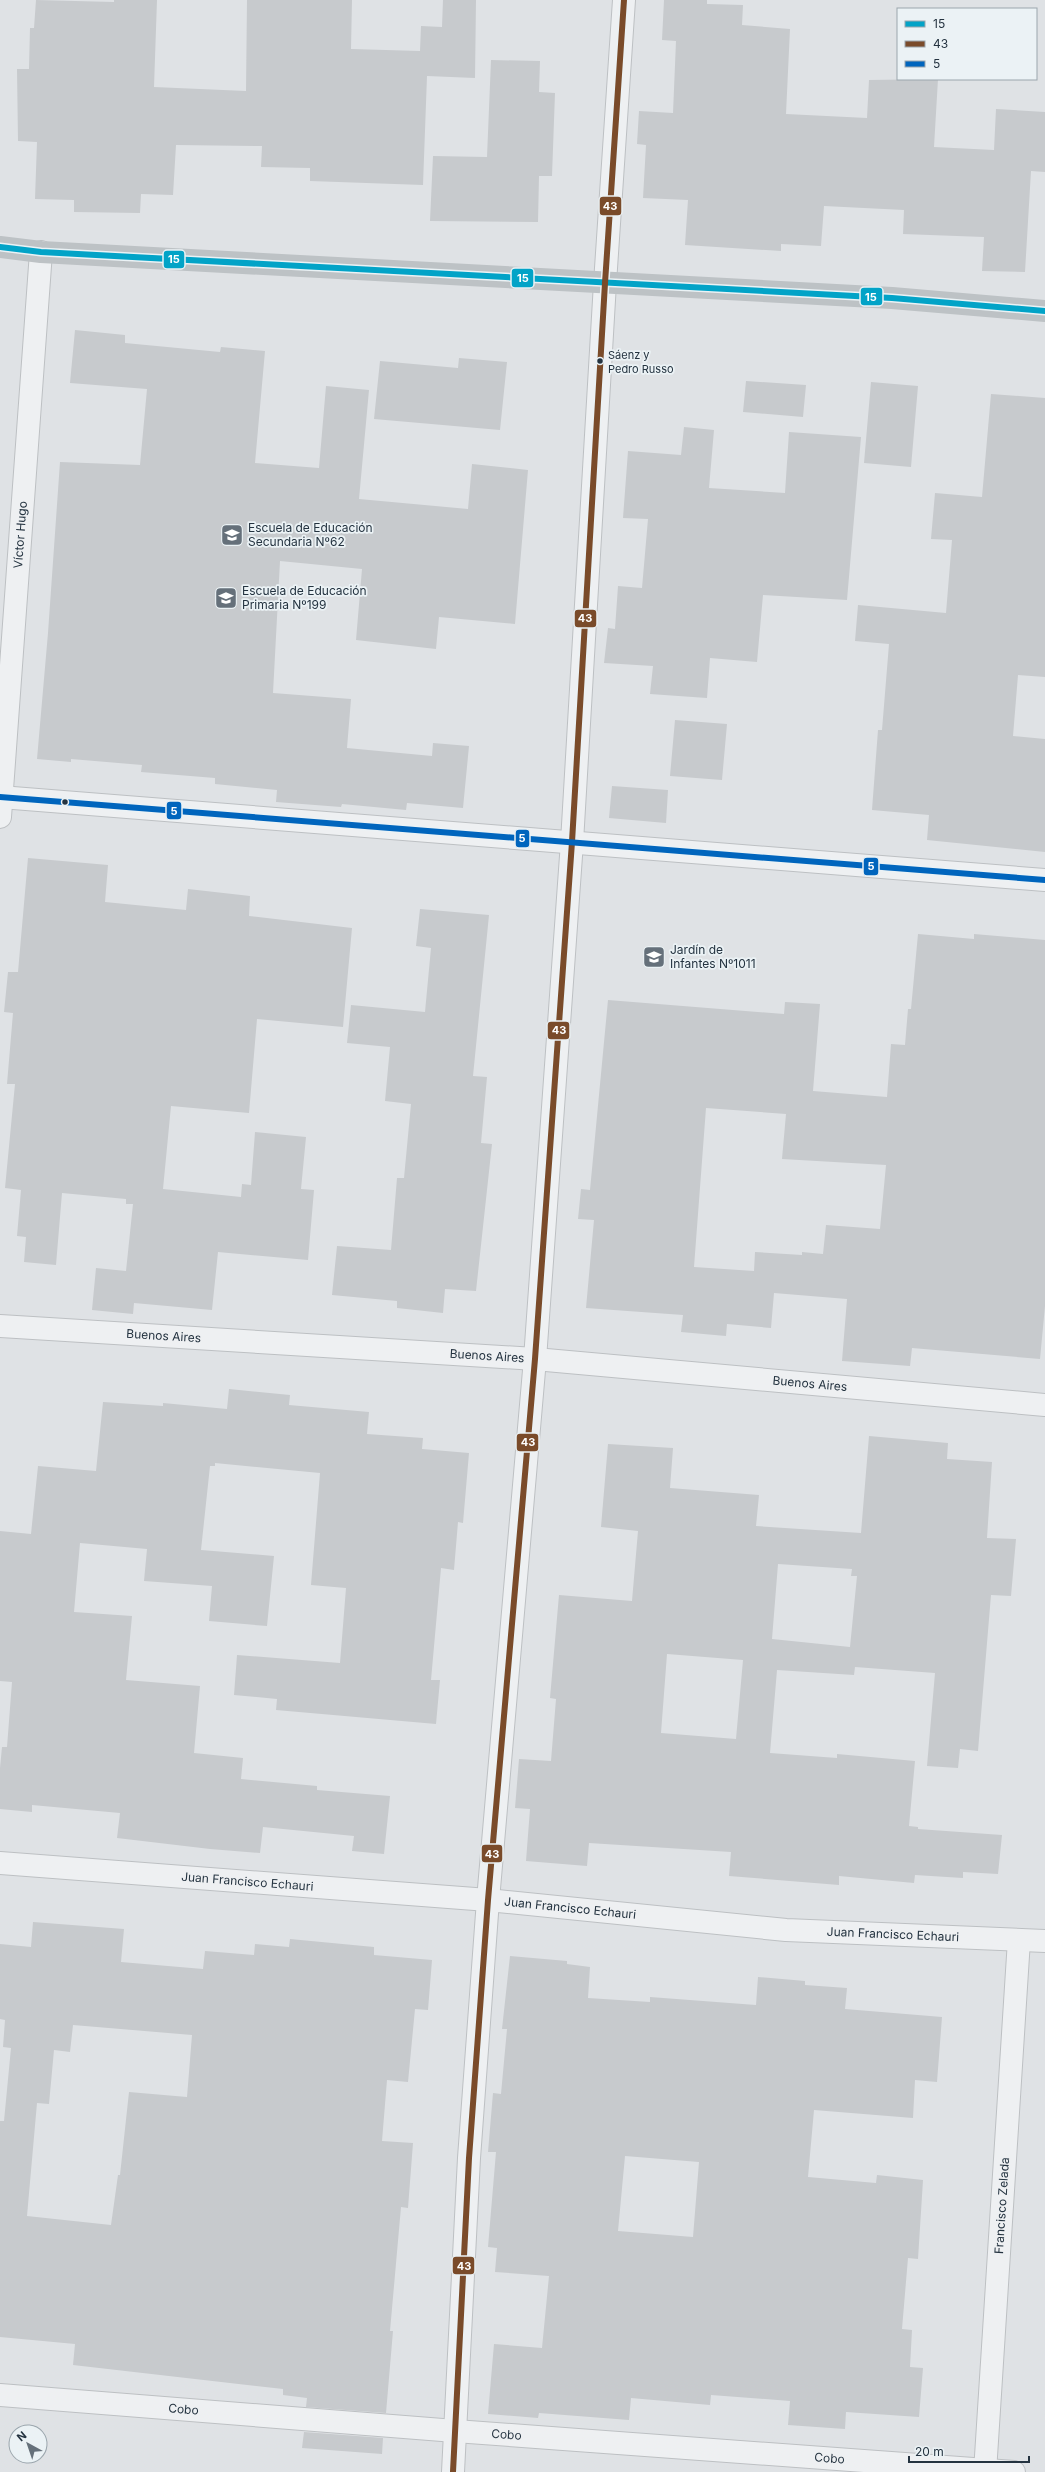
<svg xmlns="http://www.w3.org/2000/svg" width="1045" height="2472" font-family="Inter,sans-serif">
	<rect width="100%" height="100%" fill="#dfe2e5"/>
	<path fill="#c7cacd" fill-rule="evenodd" d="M36 0 114 2V0H157L154 87 246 91 247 0H352L351 49 420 51 421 26 442 27 443 0H476L475 78 427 76 423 185 310 181V168L261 167 262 146 176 145 173 195 141 194 140 213 74 212V200L35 199 37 142 18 141 17 69H29L30 28H34Z
		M664 0H707V4L743 5 742 25 790 29 786 114 867 118 869 80 938 79 934 147 994 150 996 109 1045 112V172L1031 171 1025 272 982 271 984 237 903 234 904 210 824 206 821 246 781 244V251L685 245 688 200 643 198 646 145 637 144 639 111 673 113 676 41 662 40Z
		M491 60 540 61 539 92 555 93 552 176H539L538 222 430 221 433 156 487 157Z
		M75 330 125 335V343L220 352 221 347 265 351 255 463 319 468 326 386 369 390 359 499 468 509 472 464 528 470 515 624 439 617 436 649 356 640 362 569 280 561 273 693 351 699 347 748 432 756 433 743 469 746 463 808 407 803 406 810 342 804 341 807 276 802 277 790 215 784V778L141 772 142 765 71 759V762L37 759 48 633 60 462 140 465 147 389 70 383Z
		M459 358 507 362 500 430 374 419 380 361 458 368Z
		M746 381 806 385 803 417 743 412Z
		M871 382 918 386 911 467 864 463Z
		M991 394 1045 398V677L1018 675 1013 736 1045 739V852L927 840 929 815 872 810 878 730H882L889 644 855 641 858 605 946 613 952 540 931 539 935 493 982 497Z
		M684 427 714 430 709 488 785 493 789 432 861 437 847 600 763 595 757 662 710 658 707 698 650 694 653 666 604 663 608 628 615 629 618 586 642 588 648 519 623 518 628 451 681 455Z
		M675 720 727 724 722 780 670 776Z
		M612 786 668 790 666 823 609 818Z
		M28 858 108 865 105 902 186 910 188 889 250 896 249 916 352 928 343 1027 257 1019 249 1113 171 1106 163 1189 241 1197 242 1184 251 1185 255 1132 306 1137 301 1189 314 1190 308 1260 218 1252 212 1310 134 1303 133 1314 92 1310 96 1268 126 1271 133 1204H126V1199L62 1193 56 1265 24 1262 26 1237 17 1236 21 1190 5 1188 15 1084H7L13 1013 4 1012 8 972H18Z
		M420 909 489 915 473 1076 487 1077 481 1143 492 1144 476 1291 445 1289 443 1313 397 1308V1301L332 1295 337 1246 391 1250 397 1178H404L411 1104 385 1101 390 1047 347 1043 351 1005 425 1012 431 948 416 946Z
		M918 934 974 939V934L1045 940V1306L1040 1359 912 1348 910 1366 842 1361 847 1299 774 1293 771 1328 727 1324 726 1336 681 1332 683 1315 586 1308 594 1220 578 1219 581 1189 590 1190 608 1000 784 1014 785 1002 820 1004 813 1091 887 1097 891 1044 905 1045 908 1009H911ZM706 1108 786 1114 782 1159 886 1165 880 1229 826 1225 823 1254 802 1252V1255L755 1252 754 1271 694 1267Z
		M229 1389 290 1395 289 1405 369 1412 367 1434 423 1438 422 1449 469 1453 463 1523 458 1522 454 1570 441 1568 431 1680H440L436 1724 276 1710 277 1699 234 1695 237 1655 340 1663 346 1588 311 1585 320 1473 215 1463V1466H210L201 1550 274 1556 267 1626 209 1621 212 1586 144 1581 147 1549 80 1543 74 1612 132 1616 126 1680 200 1686 194 1753 243 1758 241 1779 317 1786V1790L390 1796 384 1854 352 1851 354 1836 263 1827 260 1853 210 1849 117 1838 120 1813 32 1805V1812L0 1809V1768L2 1747H7L12 1682 0 1681V1531L31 1534 38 1466 96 1471 103 1402 163 1406V1403L227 1409Z
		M869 1436 948 1443 947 1459 992 1462 987 1538 1016 1539 1011 1596 991 1595 978 1751 960 1749 958 1768 927 1766 935 1673 855 1667 854 1675 777 1670 770 1753 837 1758V1754L915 1761 909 1826 918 1827V1829L1002 1835 998 1874 963 1872V1878L915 1875 914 1883 839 1876V1885L729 1876 731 1852 589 1843 587 1866 526 1861 530 1809 515 1808 519 1759 551 1761 556 1699 550 1698 559 1595 632 1601 638 1531 601 1527 608 1444 673 1448 670 1488 759 1495 756 1526 861 1533ZM778 1564 852 1569 851 1576H857L850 1647 772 1639ZM667 1654 743 1660 736 1739 661 1733Z
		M33 1922 124 1929 121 1962 203 1969 205 1951 254 1955 255 1944 289 1947 290 1939 374 1947V1955L432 1960 428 2010 415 2009 408 2082 387 2080 382 2141 413 2143 408 2208 401 2207 390 2331H393L386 2413 306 2407 307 2398 283 2395V2389L73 2365 75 2344 0 2337V2121H4L11 2048 3 2047 5 2020 0 2019V1944L31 1947ZM73 2025 192 2035 187 2097 129 2092 120 2175H118L111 2225 27 2216 37 2103 49 2104 54 2050 70 2052Z
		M510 1956 567 1961V1964L590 1967 588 1998 650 2002V1997L756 2005 758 1977 805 1981V1985L847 1988 845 2009 942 2017 937 2082 915 2080 913 2118 814 2110 808 2177 876 2183 877 2175 923 2180 918 2259 908 2258 902 2329 912 2330 910 2367 923 2368 919 2417 846 2412 845 2429 788 2425 790 2401 711 2395 710 2405 631 2398 629 2420 539 2413 538 2418 488 2414 494 2344 542 2348 549 2276 495 2272 497 2248 488 2247 496 2152H488L493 2093 501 2094 507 2029H502ZM625 2156 699 2162 693 2237 618 2231Z
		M304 2432 383 2438 382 2454 302 2448Z"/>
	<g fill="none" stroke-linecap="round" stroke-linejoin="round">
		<g stroke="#bdc0c3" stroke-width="24">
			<g id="street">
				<path d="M0 797 1045 880"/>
				<path id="s1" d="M0 817 41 252"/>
				<path id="s2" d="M0 1326 535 1359 1045 1405"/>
				<path id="s3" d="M0 1863 488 1900 786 1930 1045 1941"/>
				<path id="s4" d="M0 2395 455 2431 1014 2472"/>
				<path d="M453 2472 469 2158 488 1900 535 1359 572 842 605 283 624 0"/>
				<path id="s5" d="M985 2472 1019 1940"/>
			</g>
		</g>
		<use href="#street" stroke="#eef0f2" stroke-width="22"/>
		<path stroke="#bdc2c5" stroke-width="22" d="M0 247 41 252 892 298 1045 311"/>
		<g stroke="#ebf2f5" stroke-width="9">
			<path id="bus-1" d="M0 247 41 252 892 298 1045 311"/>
		</g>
		<g stroke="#ebf2f5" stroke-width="9">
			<path id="bus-2" d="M453 2472 469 2158 488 1900 535 1359 572 842 605 283 624 0"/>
		</g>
		<g stroke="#ebf2f5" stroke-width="9">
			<path id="bus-3" d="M0 797 1045 880"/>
		</g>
		<use href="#bus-1" stroke="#02a3c7" stroke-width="6"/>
		<use href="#bus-2" stroke="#7a4b2a" stroke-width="6"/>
		<use href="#bus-3" stroke="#0065bd" stroke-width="6"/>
	</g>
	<defs>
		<g id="school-square" transform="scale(1.15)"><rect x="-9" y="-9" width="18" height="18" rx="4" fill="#65707a" stroke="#ebf2f5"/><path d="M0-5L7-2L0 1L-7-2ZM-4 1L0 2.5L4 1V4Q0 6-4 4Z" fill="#fff"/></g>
	</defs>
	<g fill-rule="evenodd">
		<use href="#school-square" x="232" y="535"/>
		<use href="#school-square" x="226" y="598"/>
		<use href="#school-square" x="654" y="957"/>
	</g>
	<g fill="#243340" stroke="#ebf2f5" stroke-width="1.5">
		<circle cx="600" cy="361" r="3.5"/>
		<circle cx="65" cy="802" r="3.5"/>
	</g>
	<g text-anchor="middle" stroke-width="3.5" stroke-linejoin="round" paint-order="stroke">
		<g font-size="11" fill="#243340" stroke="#ebf2f5" text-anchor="start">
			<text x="608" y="359">Sáenz y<tspan x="608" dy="14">Pedro Russo</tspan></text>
		</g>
		<g font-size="12" fill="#243340" stroke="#ebf2f5" text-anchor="start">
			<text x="248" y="532">Escuela de Educación<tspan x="248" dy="14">Secundaria Nº62</tspan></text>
			<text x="242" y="595">Escuela de Educación<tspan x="242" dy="14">Primaria Nº199</tspan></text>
			<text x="670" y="954">Jardín de<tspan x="670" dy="14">Infantes Nº1011</tspan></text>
		</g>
		<g font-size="12" fill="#243340" stroke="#ebf2f5">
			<text dy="4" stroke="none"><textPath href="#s1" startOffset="283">Víctor Hugo</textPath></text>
			<text dy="4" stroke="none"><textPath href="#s2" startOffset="164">Buenos Aires</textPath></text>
			<text dy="4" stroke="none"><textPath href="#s2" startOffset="488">Buenos Aires</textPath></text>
			<text dy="4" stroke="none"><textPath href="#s2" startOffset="812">Buenos Aires</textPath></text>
			<text dy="4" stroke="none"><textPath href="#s3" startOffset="248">Juan Francisco Echauri</textPath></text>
			<text dy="4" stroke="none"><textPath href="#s3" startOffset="572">Juan Francisco Echauri</textPath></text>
			<text dy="4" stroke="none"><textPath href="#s3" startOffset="896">Juan Francisco Echauri</textPath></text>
			<text dy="4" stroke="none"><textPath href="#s5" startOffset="267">Francisco Zelada</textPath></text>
			<text dy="4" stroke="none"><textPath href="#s4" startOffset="184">Cobo</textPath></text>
			<text dy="4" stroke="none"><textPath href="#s4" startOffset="508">Cobo</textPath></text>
			<text dy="4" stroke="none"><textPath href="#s4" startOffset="832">Cobo</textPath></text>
		</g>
	</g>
	<g stroke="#ebf2f5" stroke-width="1.5">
		<rect x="599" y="196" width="23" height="20" rx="4" fill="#7a4b2a"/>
		<rect x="163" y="250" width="22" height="19" rx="4" fill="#02a3c7"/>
		<rect x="511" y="268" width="23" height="20" rx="4" fill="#02a3c7"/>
		<rect x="860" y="287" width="23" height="19" rx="4" fill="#02a3c7"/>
		<rect x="574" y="609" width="23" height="19" rx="4" fill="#7a4b2a"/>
		<rect x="166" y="801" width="16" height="19" rx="4" fill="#0065bd"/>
		<rect x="515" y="829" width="15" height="19" rx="4" fill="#0065bd"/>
		<rect x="863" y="857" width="16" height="19" rx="4" fill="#0065bd"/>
		<rect x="547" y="1021" width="23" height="19" rx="4" fill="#7a4b2a"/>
		<rect x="516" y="1433" width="23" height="19" rx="4" fill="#7a4b2a"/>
		<rect x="481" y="1844" width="22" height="19" rx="4" fill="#7a4b2a"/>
		<rect x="452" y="2256" width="23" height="19" rx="4" fill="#7a4b2a"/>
	</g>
	<g font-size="11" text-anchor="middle" font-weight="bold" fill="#fff">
		<text x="610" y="210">43</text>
		<text x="174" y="263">15</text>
		<text x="523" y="282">15</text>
		<text x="871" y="301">15</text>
		<text x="585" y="622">43</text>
		<text x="174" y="815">5</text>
		<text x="522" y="842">5</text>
		<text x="871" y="870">5</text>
		<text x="559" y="1034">43</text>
		<text x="528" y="1446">43</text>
		<text x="492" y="1858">43</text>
		<text x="464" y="2270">43</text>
	</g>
	<rect x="897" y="8" width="140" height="72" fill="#ebf2f5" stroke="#9ba6ad"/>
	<rect x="905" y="21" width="20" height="6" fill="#02a3c7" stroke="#9ba6ad"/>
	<text x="933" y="28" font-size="12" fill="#243340">15</text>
	<rect x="905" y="41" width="20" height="6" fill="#7a4b2a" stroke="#9ba6ad"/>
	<text x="933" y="48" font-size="12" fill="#243340">43</text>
	<rect x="905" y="61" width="20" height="6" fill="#0065bd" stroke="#9ba6ad"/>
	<text x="933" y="68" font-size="12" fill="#243340">5</text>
	<g transform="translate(28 2444) rotate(320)"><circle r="19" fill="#ebf2f5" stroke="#9ba6ad"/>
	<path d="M0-3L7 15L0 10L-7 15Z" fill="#65707a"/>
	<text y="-6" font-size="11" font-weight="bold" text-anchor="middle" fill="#243340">N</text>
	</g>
	<path d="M909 2456v6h120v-6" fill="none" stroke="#243340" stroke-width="2"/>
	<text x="915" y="2456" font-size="12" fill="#243340" stroke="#ebf2f5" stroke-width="3" paint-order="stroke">20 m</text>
</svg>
